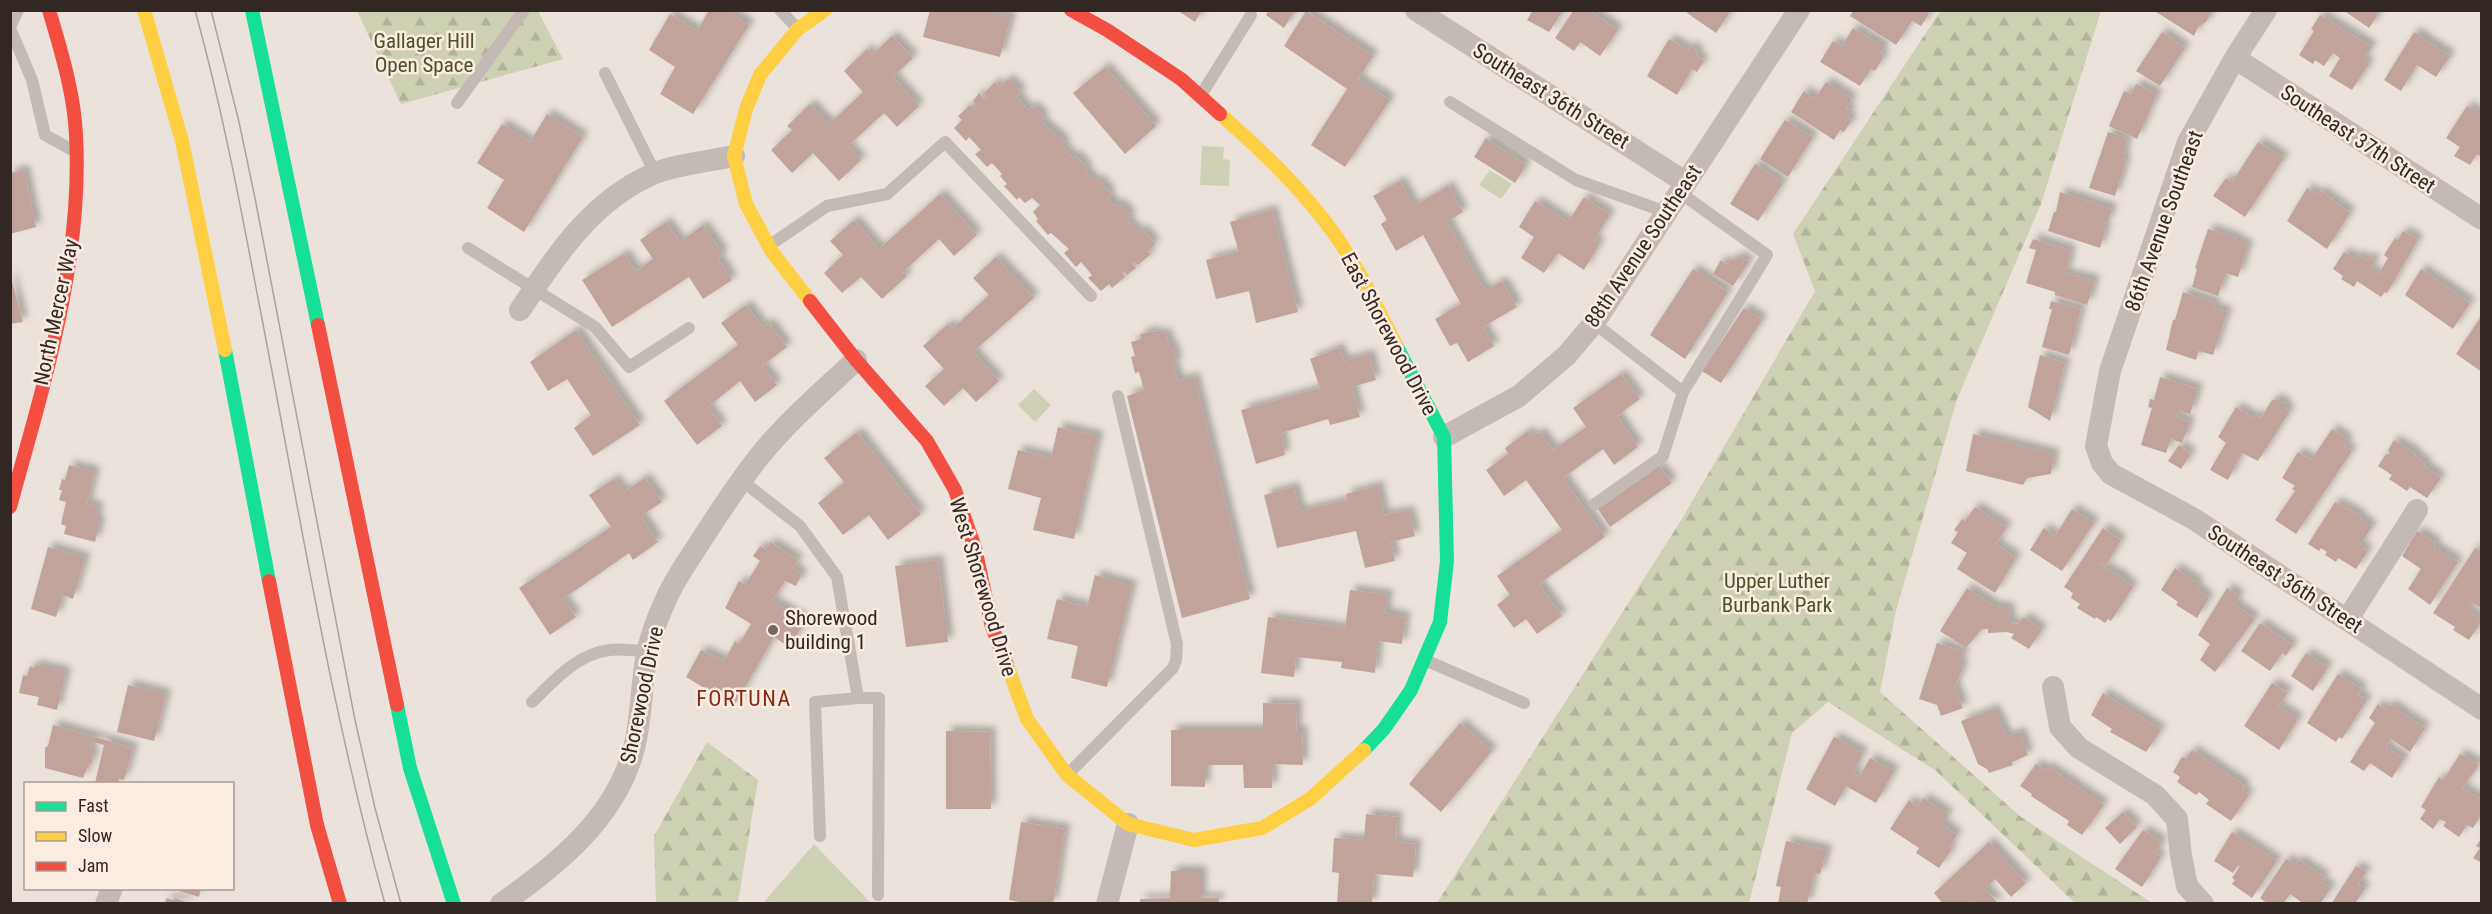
<svg xmlns="http://www.w3.org/2000/svg" width="2492" height="914" font-family="'Roboto Condensed',sans-serif">
	<defs>
		<pattern id="forest-firs" width="22" height="20" patternUnits="userSpaceOnUse" patternTransform="scale(1.5)"><rect width="22" height="20" fill="#ced0b4"/><path d="M5 1l3.5 6h-7zM16 11l3.5 6h-7z" fill="#b1b39b"/></pattern>
		<filter id="shadow"><feDropShadow dx="5.5" dy="-5.5" stdDeviation="3" flood-color="#0004"/></filter>
	</defs>
	<rect width="100%" height="100%" fill="#ebe2db"/>
	<path fill="url(#forest-firs)" d="M1941 10 2101 11 2041 204 1957 399 1896 611 1880 692 2021 817 2152 903H2075L1936 771 1828 702 1792 733 1749 903H1437L1680 522 1815 291 1793 234Z
		M357 11H538L563 59 401 104Z
		M707 742 758 780 738 903H656L654 836Z"/>
	<path fill="#ced0b4" d="M1202 146 1224 147 1223 159 1230 160 1229 186 1200 185Z
		M1490 170 1512 184 1501 199 1479 185Z
		M1034 389 1051 405 1035 422 1018 405Z
		M814 844 871 903H763Z"/>
	<path fill="#c0a39b" filter="url(#shadow)" d="M709 10H726L749 25 693 114 660 94 675 67 649 50 670 14 697 31Z
		M930 10H985L1011 17 1000 57 923 37Z
		M1177 10H1202L1195 22Z
		M1269 10H1295L1284 28 1266 15Z
		M1533 10H1559L1562 12 1549 32 1527 20Z
		M1574 10H1589L1618 30 1600 56 1580 42 1574 51 1555 38Z
		M1689 10H1731L1716 33 1687 13Z
		M1854 10H1924L1929 14 1921 26 1912 21 1896 45 1850 16Z
		M2153 10H2213L2206 22 2198 27 2194 36Z
		M2343 10H2371L2378 15 2369 28Z
		M1306 11 1373 56 1358 79 1390 100 1345 167 1311 145 1347 89 1284 46Z
		M2320 15 2372 47 2363 60 2369 64 2352 90 2329 76 2340 58 2333 53 2324 66 2315 60 2313 64 2299 55 2314 31 2311 29Z
		M1853 28 1884 47 1880 54 1884 56 1875 71 1871 69 1860 86 1820 62 1833 41 1842 46Z
		M2162 32 2185 48 2160 86 2136 71Z
		M2414 32 2450 56 2436 77 2417 65 2401 91 2384 80Z
		M892 36 913 58 893 77 919 106 897 127 884 113 848 146 861 160 839 181 813 153 792 173 771 150 792 130 787 126 810 104 829 124 863 92 844 71 867 49 872 55Z
		M1669 39 1688 50 1691 46 1698 51 1696 55 1704 61 1697 72 1692 69 1677 95 1647 76Z
		M1105 67 1156 126 1125 154 1073 93Z
		M1008 79 1021 92 1017 97 1028 110 1033 106 1044 118 1041 122 1065 142 1062 145 1072 158 1075 155 1087 168 1085 171 1095 182 1098 179 1111 194 1107 197 1116 206 1120 204 1131 216 1127 220 1138 233 1142 229 1155 244 1147 251 1151 254 1138 265 1134 262 1132 264 1136 268 1127 275 1124 271 1122 273 1125 277 1112 288 1109 284 1101 291 1088 278 1092 275 1081 262 1076 267 1064 253 1069 249 1051 233 1048 235 1036 221 1038 219 1033 212 1040 205 1032 198 1025 203 1019 197 1017 200 1004 186 1007 184 1000 176 1002 174 992 163 987 167 975 154 981 150 969 137 966 141 954 128 962 120 958 116 970 105 974 109 977 107 973 101 979 93 984 99 987 97 984 93 995 82 999 87Z
		M1826 82 1852 99 1846 108 1851 111 1847 117 1852 120 1844 132 1840 130 1834 140 1791 112 1804 91 1815 99Z
		M2136 84 2157 94 2137 139 2109 126 2124 91 2131 94Z
		M2467 106 2482 115V157L2477 154 2470 165 2454 156 2460 147 2446 138Z
		M547 114 583 137 524 232 487 208 504 180 477 163 502 124 530 142Z
		M1785 120 1813 137 1788 177 1760 159Z
		M2108 132 2127 138 2123 159 2126 160 2115 196 2089 188Z
		M1486 138 1526 165 1515 183 1474 157Z
		M2258 142 2284 158 2245 217 2213 196 2226 178 2232 182Z
		M1755 164 1783 183 1758 221 1730 204Z
		M24 170 36 227 10 234V173Z
		M1400 181 1414 206 1448 186 1463 212 1447 222 1485 291 1502 281 1517 307 1483 327 1494 346 1468 362 1457 343 1450 346 1435 319 1461 304 1423 235 1396 251 1381 224 1387 220 1373 196Z
		M2307 188 2318 195 2321 191 2350 213 2327 249 2287 221Z
		M2060 192 2112 209 2108 222 2105 221 2103 227 2106 228 2100 248 2048 231 2054 212H2056Z
		M940 194 977 235 954 256 939 239 903 272 907 276 882 299 861 277 842 293 824 273 843 255 830 241 854 220 879 249Z
		M1584 197 1610 215 1594 240 1600 243 1584 270 1558 253 1544 273 1521 258 1534 237 1519 227 1535 201 1568 222Z
		M1272 210 1298 312 1256 323 1249 291 1216 299 1206 260 1239 252 1230 222Z
		M666 222 680 242 703 225 723 254 718 258 732 280 703 299 689 277 612 327 582 280 624 254 636 271 653 259 640 240Z
		M2208 229 2237 238 2236 241 2248 245 2238 277 2226 273 2218 296 2192 287 2197 269 2195 268Z
		M2403 231 2418 240 2387 293 2385 292 2381 297 2357 281 2354 287 2341 279 2343 276 2333 269 2344 252 2355 259 2357 255 2366 260 2369 257 2375 261 2370 270 2378 275 2388 258 2384 255 2395 238 2398 240Z
		M2033 239 2071 250 2068 261 2070 262 2064 273 2095 281 2087 305 2055 295V292L2026 283 2036 250 2029 248Z
		M1739 256 1749 262 1733 286 1713 274 1721 260 1727 265 1731 259 1735 260Z
		M996 257 1034 298 973 352 999 381 976 402 963 388 944 406 925 386 944 369 923 346 948 324 952 329 989 295 973 278Z
		M1693 269 1728 292 1685 359 1650 335Z
		M2421 269 2470 303 2453 329 2405 295Z
		M10 274 23 322 10 324Z
		M2183 292 2215 303 2214 308 2227 312 2213 355 2199 351 2196 360 2166 350 2173 320H2175Z
		M2051 301 2081 309 2069 355 2042 347 2052 309H2049Z
		M746 305 763 327 769 323 787 347 762 366 777 385 755 402 740 381 708 407 722 426 697 445 664 401 738 345 721 323Z
		M1744 308 1762 320 1721 383 1702 371Z
		M2482 315V372L2456 354Z
		M576 330 640 425 593 456 574 428 591 415 567 379 548 391 530 362Z
		M1155 331 1156 335 1166 333 1170 347H1173L1177 363 1173 364 1178 381 1194 377 1250 599 1182 618 1127 396 1144 390 1139 372 1135 373 1131 357 1135 356 1131 342 1141 339 1140 334Z
		M1339 348 1344 361 1369 354 1376 380 1352 387 1360 417 1330 425 1328 419 1281 433 1285 455 1256 464 1241 410 1320 388 1310 359Z
		M2040 355 2065 363 2050 421 2028 407Z
		M1621 374 1640 399 1617 416 1638 447 1614 465 1603 449 1563 478 1605 537 1539 584 1562 616 1537 634 1526 619 1514 628 1497 605 1510 595 1497 576 1562 530 1526 480 1504 496 1486 470 1508 454 1505 448 1528 431 1532 437 1540 432 1553 450 1586 427 1573 408Z
		M2160 377 2198 389 2190 414 2179 411 2177 417 2190 422 2182 443 2171 439 2166 453 2141 445 2152 408 2148 407 2150 399 2154 400Z
		M2279 399 2280 403 2285 402 2286 409 2290 411 2258 461 2242 453 2228 480 2210 470 2226 443 2218 437 2236 407 2254 418 2256 415 2261 418 2272 400Z
		M1058 427 1098 436 1074 539 1033 530 1041 498 1008 489 1018 450 1051 458Z
		M2332 429 2348 440 2344 446 2352 451 2296 534 2275 520 2295 491 2292 489 2295 486 2282 478 2298 452 2311 460Z
		M857 432 921 514 888 540 869 515 843 535 818 503 844 482 824 458Z
		M1973 434 2054 454 2051 474 2027 478 2023 485 1966 471Z
		M2394 440 2416 454 2415 456 2426 463 2424 466 2441 478 2427 498 2410 487 2407 491 2389 479 2392 475 2378 466 2386 454 2388 455 2390 452 2388 450Z
		M2179 445 2191 454 2181 469 2168 461Z
		M69 465 95 472 87 504 98 507 96 521 100 522 95 542 64 534 66 526 61 524 66 502 59 500 62 490H59L62 479 65 480Z
		M1659 466 1672 483 1610 527 1598 509Z
		M645 478 662 502 641 516 658 542 633 560 629 553 563 599 576 617 550 635 519 588 611 527 589 495 614 479 624 492Z
		M1378 486 1384 515 1409 511 1415 536 1391 542 1395 561 1365 568 1356 531 1277 548 1264 495 1294 487 1300 511 1348 500 1346 494Z
		M2335 502 2361 516 2360 518 2372 527 2359 546 2368 551 2356 569 2338 558 2336 562 2325 555 2327 552 2321 548 2319 551 2308 544Z
		M1975 507 2007 527 1996 544 2016 558 1995 593 1957 569 1967 553 1951 543 1958 532 1954 530 1962 519 1965 521Z
		M2072 509 2094 523 2062 571 2030 550 2044 528 2055 536Z
		M2103 528 2121 540 2106 566 2101 563 2100 565 2124 578 2123 580 2133 587 2111 621 2108 619 2105 623 2096 617 2095 619 2077 608 2080 604 2071 598 2073 593 2064 587Z
		M2417 531 2436 543 2434 547 2458 562 2430 605 2408 589 2421 569 2402 556Z
		M770 542 798 560 793 568 802 574 796 586 785 581 772 601 805 621 789 647 774 637 734 706 686 677 701 650 724 661 735 641 739 644 751 624 725 608 739 581 745 585 760 561 753 556 760 546 766 550Z
		M48 547 85 558 73 599 63 595 56 617 31 609Z
		M2475 548 2482 552V609L2473 603 2468 610 2482 620 2469 640 2453 630 2455 627 2433 613Z
		M938 560 948 642 906 647 895 566Z
		M2175 568 2198 583 2196 588 2209 598 2197 618 2176 605 2178 602 2161 590Z
		M1095 575 1132 586 1107 687 1071 678 1078 646 1047 639 1057 599 1087 607Z
		M1967 588 1994 606 2009 608 2010 623 2019 624 2024 617 2042 630 2029 649 2011 638 2014 634 2007 632 1988 633V629H1982L1966 648 1940 631Z
		M2227 588 2240 596 2234 604 2255 619 2215 672 2200 660 2210 644 2198 635Z
		M1350 590 1388 595 1385 613 1405 617 1402 644 1378 641 1375 673 1341 668 1342 662 1296 657 1294 677 1261 673 1268 617 1345 628Z
		M2260 623 2293 645 2286 656 2282 653 2270 671 2241 651Z
		M1937 643 1964 652 1959 664 1963 666 1955 687 1963 708 1941 716 1937 705 1919 699Z
		M2306 653 2328 667 2313 691 2291 676Z
		M35 665 66 672 57 710 37 705 39 697 19 693 23 675 27 676 30 666 34 668Z
		M2338 674 2362 689 2358 695 2367 700 2342 739 2339 737 2336 742 2307 723Z
		M2272 683 2288 693 2278 706 2298 719 2279 750 2244 726Z
		M128 685 166 694 154 741 117 732Z
		M2103 693 2161 730 2146 752 2110 732 2112 729 2091 715Z
		M1263 703 1297 704 1296 731H1302L1303 765 1273 764 1272 788H1244L1243 765H1205V787L1171 786V730H1263Z
		M2378 704 2386 710 2389 704 2425 728 2410 752 2391 739 2386 747 2404 759 2392 778 2370 763 2364 771 2350 762 2375 723 2369 718Z
		M1994 709 2007 737 2020 732 2028 755 2012 762 2013 765 1989 773 1987 769 1978 764 1961 721Z
		M1460 723 1492 751 1441 812 1409 784Z
		M53 725 133 748 124 780 119 779 118 784 95 783 104 745 93 742 90 750H93L92 762 88 766 83 778 45 768V748L48 746Z
		M946 731 990 732 991 809H946Z
		M1834 737 1863 753 1853 773 1859 777 1870 758 1894 771 1876 803 1846 786 1835 806 1806 789Z
		M2192 750 2245 786 2242 790 2249 795 2231 821 2206 804 2209 800 2199 792 2196 795 2177 782 2180 777 2173 772 2182 757 2186 759Z
		M2460 754 2479 765 2462 788 2482 800V813L2473 828 2467 825 2459 837 2443 826 2446 822 2440 819 2433 829 2420 819 2426 810 2421 807 2439 777 2443 780Z
		M2036 764 2045 770 2048 767 2104 805 2082 835 2067 825 2069 821 2031 796 2032 794 2020 786Z
		M1923 798 1948 814 1942 824 1957 835 1949 847 1952 849 1939 868 1916 853 1919 848 1890 829 1909 800 1918 807Z
		M2123 812 2137 827 2120 844 2105 828Z
		M1366 814 1397 817 1396 842 1416 844 1413 877 1374 874 1372 904H1337L1339 873 1332 872 1334 838 1364 840Z
		M1021 822 1065 829 1053 904H1029L1009 900Z
		M2143 830 2162 842 2155 854 2161 857 2142 887 2115 869Z
		M2232 832 2277 861 2252 898 2232 884 2235 880 2232 878 2240 866 2238 865 2233 873 2214 861Z
		M2482 838V863L2473 858 2480 848 2476 846Z
		M1786 841 1827 850 1820 874 1814 873 1807 904H1778L1781 887 1776 886Z
		M1989 842 2026 883 2011 897 1995 879 1985 889 1999 904H1973L1971 901 1968 904H1943L1934 893Z
		M2286 859 2296 865 2298 860 2325 877 2321 882 2331 888 2320 904H2304L2290 894 2283 904H2268L2260 898Z
		M2356 866 2366 872 2358 884 2365 888 2355 904H2331Z
		M1171 871H1201V898H1219V904H1140V899L1170 898Z
		M169 888H201L199 897Z
		M166 898 173 900 175 898 192 904H165Z"/>
	<g fill="none" stroke-linecap="round" stroke-linejoin="round">
		<path stroke="#c3bab5" stroke-width="12" d="M780 10 797 28
			M10 27 18 10
			M10 28 32 80 45 135 74 151
			M605 73 655 173
			M1201 95 1251 15
			M1450 102 1576 180 1666 212
			M457 103 524 10
			M770 245 827 206 887 194 945 142 1091 296
			M468 248 595 327 629 367 689 328
			M1594 323 1683 392 1767 255 1679 192
			M741 480 800 526 837 577 858 698H879L878 895
			M1595 504 1663 456 1683 392
			M1425 660 1524 703
			M532 702C554 681 577 654 609 650 621 648 635 651 647 651
			M1068 774 1173 668 1176 660 1177 644 1118 396
			M820 836 815 702 858 698"/>
		<path stroke="#c3bab5" stroke-width="22" d="M1416 10 1685 182
			M2266 10 2235 58 2188 142 2110 371 2096 446 2102 463 2111 474 2194 519 2482 709
			M2235 58 2482 219
			M520 310C556 256 591 201 653 174 673 165 710 161 734 156
			M1444 437 1519 396 1567 355 1594 323 1799 10
			M2347 620 2417 510
			M2053 687 2060 727 2079 748 2155 795 2177 819 2181 856 2187 886 2203 904
			M106 904 112 888
			M501 904C557 865 616 818 634 748 642 717 641 684 647 653 651 635 659 614 667 597 676 577 690 558 702 539 721 510 740 480 762 453 790 419 824 390 856 360
			M1107 904 1128 824"/>
		<path stroke="#16e098" stroke-width="14" d="M252 10 318 325
			M225 350 269 581
			M397 705 410 768 454 904
			M1364 750 1384 729 1411 690 1440 622 1447 561 1444 437 1397 347"/>
		<path stroke="#ffcf43" stroke-width="14" d="M144 10 182 141 225 350
			M1220 114C1269 157 1319 205 1352 261 1369 288 1382 318 1397 347
			M810 301 772 252 746 204 734 156 746 109 760 75 798 29 825 10
			M1007 665 1027 719 1067 775 1128 824 1194 840 1262 828 1310 799 1364 750"/>
		<path stroke="#f24e42" stroke-width="14" d="M1071 10 1107 30 1181 79 1220 114
			M810 301 856 360 927 441 955 490 975 548 992 627 1007 665
			M318 325 397 705
			M10 507C43 386 83 262 76 135 74 92 61 51 49 10
			M269 581 317 825 340 904"/>
		<path stroke="#aba39f" stroke-width="1.5" d="M195 10C221 104 239 198 257 293 297 497 329 703 385 904
			M211 10 239 122 255 198 355 720 375 808 401 904"/>
	</g>
	<circle fill="#736864" stroke="#faece1" stroke-width="2" cx="773" cy="630" r="6"/>
	<g text-anchor="middle" stroke-width="5" stroke-linejoin="round" paint-order="stroke">
		<g font-size="21" fill="#465326" stroke="#faece1">
			<text x="424" y="48">Gallager Hill<tspan x="424" dy="24">Open Space</tspan></text>
			<text x="1777" y="588">Upper Luther<tspan x="1777" dy="24">Burbank Park</tspan></text>
		</g>
		<g font-size="21" fill="#332724" stroke="#faece1">
			<text transform="translate(1551 96) rotate(32)" y="7">Southeast 36th Street</text>
			<text transform="translate(2358 139) rotate(33)" y="7">Southeast 37th Street</text>
			<text transform="translate(2164 221) rotate(-70)" y="7">86th Avenue Southeast</text>
			<text transform="translate(1643 246) rotate(-56)" y="7">88th Avenue Southeast</text>
			<text transform="translate(56 312) rotate(-78)" y="7">North Mercer Way</text>
			<text transform="translate(1389 334) rotate(62)" y="7">East Shorewood Drive</text>
			<text transform="translate(2285 579) rotate(33)" y="7">Southeast 36th Street</text>
			<text transform="translate(983 587) rotate(73)" y="7">West Shorewood Drive</text>
			<text transform="translate(642 695) rotate(-78)" y="7">Shorewood Drive</text>
		</g>
		<g font-size="21" fill="#332724" stroke="#faece1" text-anchor="start">
			<text x="785" y="625">Shorewood<tspan x="785" dy="24">building 1</tspan></text>
		</g>
		<g font-size="22" letter-spacing="1.5" fill="#872918" stroke="#faece1">
			<text x="744" y="706">FORTUNA</text>
		</g>
	</g>
	<rect width="2492" height="914" fill="none" stroke="#332724" stroke-width="24"/>
	<rect x="24" y="782" width="210" height="108" fill="#faece1" stroke="#aa9d95" stroke-width="1.5"/>
	<rect x="36" y="802" width="30" height="9" fill="#16e098" stroke="#aa9d95" stroke-width="1.5"/>
	<text x="78" y="812" font-size="18" fill="#332724">Fast</text>
	<rect x="36" y="832" width="30" height="9" fill="#ffcf43" stroke="#aa9d95" stroke-width="1.5"/>
	<text x="78" y="842" font-size="18" fill="#332724">Slow</text>
	<rect x="36" y="862" width="30" height="9" fill="#f24e42" stroke="#aa9d95" stroke-width="1.5"/>
	<text x="78" y="872" font-size="18" fill="#332724">Jam</text>
</svg>
